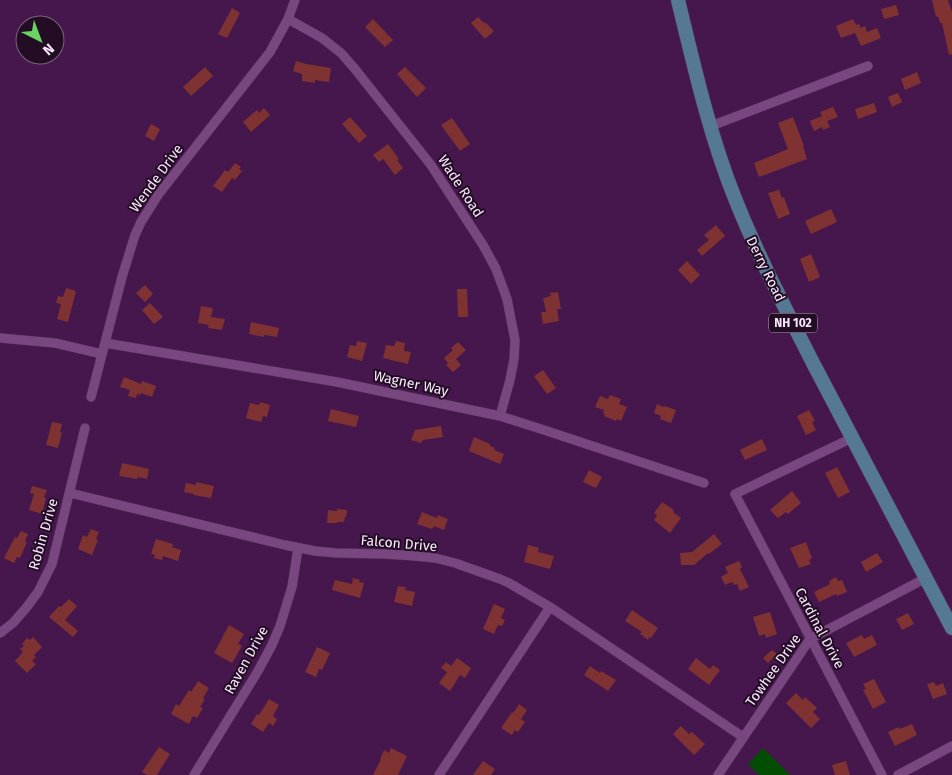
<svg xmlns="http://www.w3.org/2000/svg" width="952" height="775" font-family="'Fira Sans',sans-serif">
	<rect width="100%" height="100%" fill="#46174d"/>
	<path fill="#034d02" d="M763 748 790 775H759L748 764Z"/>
	<path fill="#7e3232" d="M932 0H948L952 12V54L949 55 942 23H940L938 16 936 17Z
		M896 5 899 15 884 19 881 9Z
		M232 8 240 13 227 38 218 34Z
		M478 17 484 23 485 22 494 31 485 39 471 23Z
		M373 19 393 40 385 47 365 27Z
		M853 19 856 25 859 24 861 28 865 26 867 32 877 28 881 38 861 46 855 33 841 38 836 26Z
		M296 61 306 64 331 68 329 82 315 80V83L302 81V74L293 71Z
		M205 67 213 76 191 96 183 87Z
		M405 67 426 88 417 97 397 74Z
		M917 72 921 83 905 90 901 79Z
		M898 93 902 102 892 107 888 97Z
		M874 103 877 112 858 119 855 109Z
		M833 107 838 117 827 121 830 127 823 130 822 127 814 131 810 121 822 116 820 112Z
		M264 108 270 115 251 132 243 122 257 110 259 113Z
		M350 117 367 136 359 143 342 124Z
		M793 117 804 146H803L807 159 759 177 754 163 788 149 778 123Z
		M452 118 470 144 460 151 441 125Z
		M151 124 160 129 154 141 145 136Z
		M388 144 399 159 397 160 403 168 395 175 383 159 379 162 373 155Z
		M235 163 241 167 239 169 242 171 235 180 232 178 222 192 213 186 225 170 228 172Z
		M779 190 782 198 784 197 790 214 778 219 768 193Z
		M831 209 837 222 811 234 805 221Z
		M716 225 725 236 702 256 697 250 709 240 704 235Z
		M811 254 820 277 809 282 800 259Z
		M687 261 700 275 691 284 678 270Z
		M145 285 153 294 145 302 136 293Z
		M66 288 76 291 68 322 57 319 61 304 56 303 58 296 63 297Z
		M457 289H467L468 317H458Z
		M558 292 561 309H557L559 321 543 324 541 312H546L543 298 551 296 550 293Z
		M150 303 163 317 154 324 142 310Z
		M201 306 213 308 211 317 225 319 222 330 208 328 209 325 198 323Z
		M251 322 279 328 277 337 264 335V337L249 334Z
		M357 341 367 343 362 361 347 357 350 345 356 346Z
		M396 341 405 343 404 351 411 352 408 364 383 358 386 345 394 346Z
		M458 342 466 350 456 359 461 365 453 372 446 365 448 363 444 358 453 350 451 348Z
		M543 370 556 388 547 394 534 376Z
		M124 377 141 384 142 381 156 386 152 397 141 393 140 395 137 394 136 398 128 396 130 390 120 387Z
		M610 395 621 399 619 404 627 407 621 421 617 419 616 421 604 416 605 414 603 413 604 410 595 407 600 396 608 399Z
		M260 402 270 405 267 417 263 416 261 422 246 418 250 403 259 405Z
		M657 404 664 407 665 406 676 410 671 423 660 419 661 416 654 413Z
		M331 409 359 416 356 427 328 421Z
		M809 410 815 421 812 422 816 430 806 435 797 416Z
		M52 422 62 424 60 432 62 433 58 448 46 445Z
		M441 426 443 437 423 440 421 443 411 440 415 430Z
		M474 437 490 444V446L495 448 494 450 504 454 500 464 469 451Z
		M762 439 767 450 745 460 740 450Z
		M122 463 149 469 147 479 138 477 137 479 119 476Z
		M837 467 850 492 838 498 825 473Z
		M589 470 602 477 596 488 583 482Z
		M196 482 214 486 211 498 194 495V494L184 492 186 483 196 485Z
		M32 486 47 490 44 497 46 498 42 514 29 510 34 494 30 493Z
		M792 491 801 503 788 514 786 512 778 518 770 510Z
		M662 502 674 510 673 512 681 518 670 533 654 520 657 515 654 513Z
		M337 509 347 510 346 517H345L344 522H337V523H327L328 510 337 511Z
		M422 512 437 518 438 515 448 519 444 530 434 526 432 529 417 524Z
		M91 529 99 532 96 539 98 540 92 555 78 549 83 535 87 537Z
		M21 531 28 534 25 541 27 542 20 558 17 557 14 563 4 558 15 537 17 538Z
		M714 534 722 544 709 554 708 553 694 565H681L680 553 692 552Z
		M156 539 173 544 172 547 181 550 178 561 163 556 162 560 154 558 155 555 151 554Z
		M806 542 812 558 809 560 811 564 799 568 790 548Z
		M528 545 539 548 538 552 554 556 550 569 524 562Z
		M877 553 883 562 866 572 861 562Z
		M739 561 742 567 740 569 749 587 740 591 737 584 734 585 732 582 725 585 721 577 728 573 725 567Z
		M836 577 838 581 842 580 847 592 837 596 836 594 819 602 814 592 830 584 829 581Z
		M353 578 360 580 359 582 364 583 360 598 332 590 335 580 352 584Z
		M398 586 406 587 405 590 415 592 412 606 394 602Z
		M69 599 77 606 65 620 78 631 73 637 49 617 59 606 61 607Z
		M494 604 505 609 501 618 505 620 502 626 498 625 494 634 483 629Z
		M632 610 658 628 651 638 649 637 648 640 640 634 642 632 625 621Z
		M770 612 777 634 766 638 765 634 759 636 753 617Z
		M908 613 914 624 902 630 896 619Z
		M229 625 244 634 238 644 242 646 232 663 214 653Z
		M862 635 864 639 872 635 877 645 854 657 846 643Z
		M33 637 42 647 34 655 36 657 32 661 36 664 27 673 15 661 23 652 20 649 24 646 22 644 27 638 30 640Z
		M317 647 330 653 322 670 319 669 316 677 305 672Z
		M772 650 777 654 768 663 763 658Z
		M457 658 471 668 465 678 460 675 450 691 439 683 447 672 441 668 446 662 451 666Z
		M696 658 710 669 713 665 720 670 709 685 688 669Z
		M590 666 600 673 601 671 616 680 608 691 584 675Z
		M874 679 886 702 873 709 863 690 866 689 863 684Z
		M198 681 209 688 203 698 205 699 200 707 203 708 197 718 193 716 189 724 171 714 176 704 179 706 189 690 191 692Z
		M934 682 936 686 943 683 947 694 933 699 927 684Z
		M796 693 803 700 805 697 817 708 813 712 820 719 811 728 786 703Z
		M269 699 279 705 273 716 277 719 273 726 269 723 263 732 251 724 257 714 259 715Z
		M519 704 527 710 521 719 525 722 518 732 515 730 512 735 501 728 512 712 513 713Z
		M912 724 917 735 895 746 888 732 899 727 900 729Z
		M681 726 689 734 692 732 705 744 694 755 673 734Z
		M159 747 170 754 157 775H147L142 772Z
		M391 748 407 756 398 775H373L381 759H380L384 750 389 753Z
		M483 761 495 769 491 775H473Z
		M846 761 850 775H835L832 765Z"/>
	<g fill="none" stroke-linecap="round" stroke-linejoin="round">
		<g stroke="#59335e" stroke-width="10">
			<path id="minor" d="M288 19 322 38 341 53 355 69 431 165 483 245 496 269 507 299 515 340 514 359 510 380 500 416
				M711 126 868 66
				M0 338 55 343 102 354
				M105 343 337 382 500 416 544 430 704 483
				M91 397 122 277 135 235 141 222 158 195 270 52 288 19 295 0
				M852 438 735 494 882 775
				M70 493 285 545 315 551 336 553 385 554 415 556 435 558 455 563 500 579 509 583 550 607 743 737
				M0 633 13 623 26 608 38 592 52 564 85 428
				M194 775 258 671 272 645 280 626 292 587 298 548
				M439 775 550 607
				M718 775 810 639 926 578
				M898 775 952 746"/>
		</g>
		<g stroke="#59335e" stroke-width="15">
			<path id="primary" d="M678 0C694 66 709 133 734 196 757 254 785 308 813 363 859 452 906 539 952 628"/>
		</g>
		<use href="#minor" stroke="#794780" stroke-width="9"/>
		<use href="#primary" stroke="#557893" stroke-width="14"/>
	</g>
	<g text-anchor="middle" stroke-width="4" stroke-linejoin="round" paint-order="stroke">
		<rect fill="#220d25" stroke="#b9a7bc" stroke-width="1" x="769" y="313.5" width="48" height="19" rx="4"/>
		<g font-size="12" font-weight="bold" fill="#fae9fc">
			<text x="793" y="327">NH 102</text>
		</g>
		<g font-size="14" fill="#fae9fc" stroke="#220d25">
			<text transform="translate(156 178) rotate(-54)" y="5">Wende Drive</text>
			<text transform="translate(461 186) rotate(57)" y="5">Wade Road</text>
			<text transform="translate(766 269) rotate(64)" y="5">Derry Road</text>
			<text transform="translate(411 383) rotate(12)" y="5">Wagner Way</text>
			<text transform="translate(43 534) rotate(-74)" y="5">Robin Drive</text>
			<text transform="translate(399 543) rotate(5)" y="5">Falcon Drive</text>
			<text transform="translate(820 628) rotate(62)" y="5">Cardinal Drive</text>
			<text transform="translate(246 660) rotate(-61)" y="5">Raven Drive</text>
			<text transform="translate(773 670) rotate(-55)" y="5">Towhee Drive</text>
		</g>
	</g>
	<g transform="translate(40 40) rotate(138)"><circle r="24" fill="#220d25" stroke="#78657b"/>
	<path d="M0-4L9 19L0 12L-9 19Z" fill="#6ad363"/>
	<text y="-8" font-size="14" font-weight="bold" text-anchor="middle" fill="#fae9fc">N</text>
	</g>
</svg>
